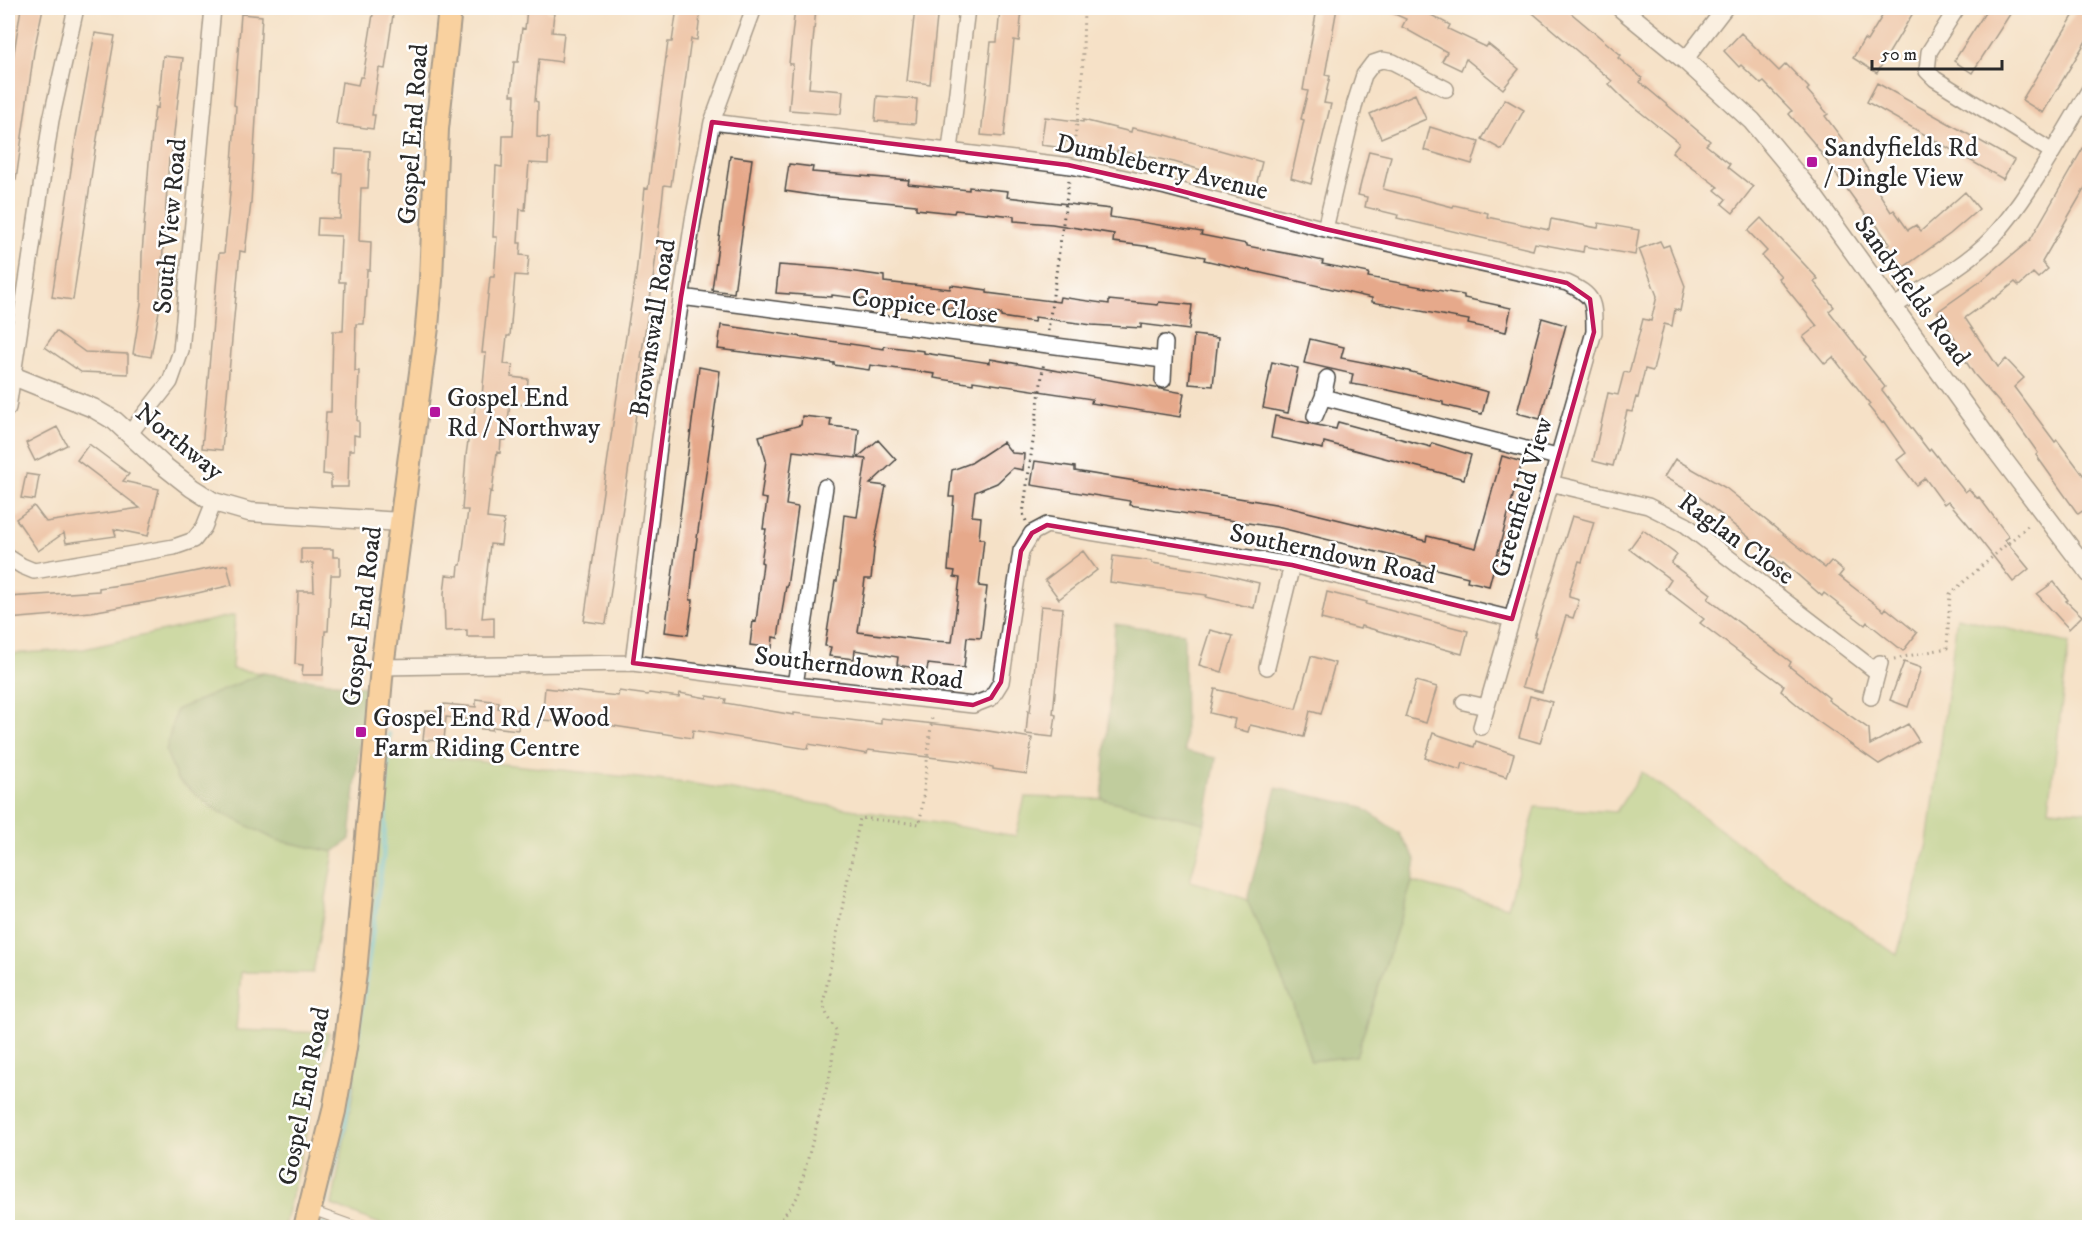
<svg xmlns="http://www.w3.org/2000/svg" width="2097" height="1235" font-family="'IM FELL DW Pica',serif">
	<rect width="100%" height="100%" fill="#fff"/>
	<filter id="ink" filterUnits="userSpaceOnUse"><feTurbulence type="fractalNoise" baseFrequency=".0167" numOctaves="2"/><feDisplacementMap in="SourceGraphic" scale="12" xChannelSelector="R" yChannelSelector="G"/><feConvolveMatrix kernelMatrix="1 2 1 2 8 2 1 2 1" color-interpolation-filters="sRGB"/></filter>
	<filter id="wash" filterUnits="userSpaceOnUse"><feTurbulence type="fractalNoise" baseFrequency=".008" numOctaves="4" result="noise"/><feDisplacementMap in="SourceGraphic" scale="24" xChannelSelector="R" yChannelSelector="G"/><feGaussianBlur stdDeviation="1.35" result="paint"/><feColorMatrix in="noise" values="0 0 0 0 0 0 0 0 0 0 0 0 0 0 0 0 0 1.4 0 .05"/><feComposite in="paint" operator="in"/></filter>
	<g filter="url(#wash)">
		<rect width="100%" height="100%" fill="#f5e1c7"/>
		<path fill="#9dce7d" stroke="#647c54" stroke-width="1.5" d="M235 615 232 669 263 673 176 710 166 751 177 779 213 808 276 840 334 852 313 973 241 972 236 1030 329 1033 284 1227 8 1228V654L84 649Z
			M1957 617 2069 643 2049 809 2089 812V1227L390 1228 332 1205 353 1094 387 752 695 784 1016 836 1025 797 1102 799 1205 823 1190 881 1219 889 1247 900 1292 1002 1311 1061 1356 1056 1412 882 1508 907 1536 807 1616 812 1642 772 1789 880 1897 955 1928 844Z"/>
		<path fill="#7eb16c" stroke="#546e4c" stroke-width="1.5" d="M1115 624 1184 633 1185 751 1216 758 1205 823 1102 799Z
			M263 673 365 687 350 839 334 852 276 840 213 808 177 779 166 751 176 710Z
			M1276 788 1360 806 1399 833 1416 860 1412 882 1356 1056 1311 1061 1292 1002 1247 900Z"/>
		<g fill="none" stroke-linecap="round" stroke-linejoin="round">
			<path stroke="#58c4d1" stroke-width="5" d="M386 790 389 734
				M325 1202 345 1125 383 858 386 805
				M324 1228V1224"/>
		</g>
		<g id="blocks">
			<path fill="#e6a98b" d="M21 8H43L34 51 16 180 8 179V91Z
				M374 8H394L385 69 379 68 372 115H375L373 129 336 124 342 82 358 85 360 77H363Z
				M527 8H547V12L554 13 552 32 564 33 561 62 539 59 535 101 538 102 537 137 549 138 548 164 529 163 525 210 520 209 518 243H521L520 255 529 256 527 276 515 275 510 336H507L504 364 513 365 511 377 528 379 526 405 510 403 506 440H501L500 453 497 452 492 492 490 491 487 518 504 520 501 545 490 544 482 618 494 617V637H467V630L445 631 444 594 446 575 458 576 459 565H461L468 510H462L466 455 472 414 474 415 476 395 482 396 486 353H482L490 277H494L497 237H493L496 166 502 167 503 136H513L515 95H511L514 62H518L522 28 525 29Z
				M677 8H701L697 40 691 39 671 186 664 185 653 280 641 358H643L632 445 606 624 584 621 623 355 636 275 645 188 648 189 668 42H672Z
				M795 8H816L809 88 843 91 841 114 789 110 793 64H789Z
				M915 8H938L930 84 907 81Z
				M1000 8H1022L1019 41 1014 40 1004 137 981 135 991 42H997Z
				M1317 8H1337L1325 75 1330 76 1324 103 1331 104 1311 184 1291 178 1304 120 1301 119 1308 91 1303 90Z
				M1381 8H1418L1450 25 1448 29 1486 47 1488 44 1519 69 1503 89 1466 59 1461 70 1442 61 1447 52 1402 27 1406 19Z
				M1527 8H1565L1621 55 1618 58 1642 78 1640 82 1710 141 1706 145 1730 164 1728 167 1753 187 1733 213 1722 204 1726 199 1715 190 1718 187 1672 152 1679 143 1625 100 1609 84 1612 81Z
				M1887 8H1916L1877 73 1853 58 1864 39 1867 41Z
				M1988 8H2014L1972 73 1954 61Z
				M2078 8H2089V36L2043 113 2022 100Z
				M241 14 262 16 251 203 245 252 240 251 222 450 202 448 219 253H224L229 206 236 106 234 105Z
				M95 33 115 36 96 144 73 300 52 297 76 136Z
				M1741 33 1779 71 1786 64 1809 88 1807 90 1828 114 1825 116 1854 155 1857 153 1861 159 1877 184 1874 185 1891 212 1894 210 1908 230 1916 225 1921 231 1965 192 1979 209 1950 234 1904 267 1887 246 1890 244 1873 220 1870 221 1813 142 1789 114 1792 111 1764 82 1761 84 1741 65 1739 67 1724 51Z
				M163 56 183 58 171 158H169L159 311 151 357 133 354 141 304 142 254 149 162 155 107 158 108Z
				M1877 83 2014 160 2003 179 1867 102Z
				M1415 94 1426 119 1381 138 1370 114Z
				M877 96 917 99 915 124 875 121Z
				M1505 99 1524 110 1502 150 1482 139Z
				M1045 117 1083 122V120L1131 132 1132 128 1166 135 1262 162 1256 186 1174 162 1117 150 1116 153 1065 141 1064 148 1041 145Z
				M1430 127 1479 142 1472 164 1424 150Z
				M2090 136V179L2042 262 2048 269 2038 278 2033 273 2019 286 2015 282 1994 299 1993 298 1965 318 1998 367 2006 359 2024 378 2014 387 2055 442 2057 440 2090 484V506L2078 514 2036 455 2038 453 2013 418 1974 374 1952 340 1955 338 1937 312 1981 281 2030 240Z
				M335 149 370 151 368 188H361L359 241 371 242 370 270H367L364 324H356L355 371H359L357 421H359V436L354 435V450H349L348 487H331V475L323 474 326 412H331L333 331H343L345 282H339L341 236 317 235 318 218 340 219 342 173H334Z
				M1369 151 1391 156 1383 189 1453 207 1454 205 1488 213 1487 217 1549 230 1551 219 1598 228 1599 223 1639 230 1635 255 1584 246 1583 252 1535 243 1533 250 1397 218 1398 215 1365 207 1367 197 1358 195Z
				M730 156 752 159 734 293 712 290Z
				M789 164 813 167 812 172 909 180 908 184 969 190V187L1008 191 1007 197 1111 209 1110 217 1202 232 1201 235 1247 244V246L1301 256 1323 261 1322 264 1369 273 1368 277 1464 295V298L1511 308 1506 332 1468 324 1469 320 1372 302V298L1204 260 1205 257 1152 247 1113 242 1114 234 1052 224 1014 221V216L955 210 954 213 916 209V205L818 196 785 191Z
				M1761 218 1818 279 1814 282 1834 307 1829 311 1865 357 1863 359 1885 387 1882 390 1929 451 1931 449 1965 492 1969 489 1977 498 1979 497 2009 537 2005 540 2029 569 2013 582 1967 523 1948 501 1944 504 1925 478 1916 485 1897 460 1906 453 1884 422 1882 423 1868 406 1870 404 1833 357 1825 364 1803 337 1817 326 1778 278 1781 276 1762 256 1767 251 1748 231Z
				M1660 241 1663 247 1669 245 1685 286 1680 311 1675 309 1672 326 1664 324 1653 371 1645 369 1638 398 1636 397 1632 412 1627 411 1613 466 1593 461 1608 393 1618 395 1624 372 1629 373 1643 319 1651 321 1657 296 1639 249Z
				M779 265 834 269 884 276V282L950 289 951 285 987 290V293L1059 302 1060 297 1109 304V300L1158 305 1159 302 1192 305 1189 330 1141 324V328L1092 325 1035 317 1034 322 1001 317V314L934 306V312L897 308V303L832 295V297L776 293Z
				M1542 318 1566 325 1540 419 1517 413Z
				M721 325 884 349V346L924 351V353L990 363V359L1184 393 1180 417 1091 403 1092 399 973 381V384L934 378 935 374 870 365 869 370 834 365V363L718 349Z
				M56 331 85 352 128 354V374L81 372 45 347Z
				M1194 335 1218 338 1213 386 1189 384Z
				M1310 339 1344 347 1341 358 1404 370 1488 392 1482 414 1443 405V402L1388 390 1351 384 1353 374 1304 363Z
				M1272 362 1298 368 1288 413 1263 408Z
				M699 367 720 371 695 553 690 600H693L688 635 665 632Z
				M802 416 831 419 830 426 859 429 856 458 793 451 786 505 798 507 787 587 786 586 778 638 773 637 772 648 750 645 753 621 756 622 763 563 761 562 766 529H763L767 499 761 498 766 460 759 436 801 425Z
				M1275 416 1336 429 1338 422 1431 447 1432 443 1471 455 1464 479 1324 442 1323 449 1271 438Z
				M57 427 67 445 35 461 26 443Z
				M878 440 896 460 870 484 886 486 875 541 871 579H865L858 632 931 641 952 642 960 578 954 577 955 571 948 570 954 497H949L952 470 971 463 1003 442 1012 453 1024 454 1023 470 1013 468 997 483 975 492 972 516 981 517 979 539H984L979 586 987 587 981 638 967 637 964 668 928 664 927 670 897 665 898 657 855 650 854 659 829 656 831 647 825 646 835 581H837L844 515 857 517 866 459 857 458Z
				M89 444 129 474 123 481 159 489 148 536 114 529 116 536 66 543 64 533 38 551 16 519 34 506 46 522 140 508 77 460Z
				M1502 456 1522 462 1489 586 1467 581 1468 577 1420 565 1421 563 1281 528 1129 505 1130 501 1031 485 1035 461 1075 467V471L1275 504 1426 541 1427 536 1476 548Z
				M1675 459 1726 488 1825 568 1831 561 1843 571 1839 576 1884 611 1886 608 1917 633 1903 651 1867 622 1865 625 1824 593 1822 596 1783 562 1782 564 1699 497 1664 477Z
				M26 474 39 476 35 500 21 498Z
				M1572 516 1594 522 1582 562 1579 561 1569 593V597L1579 600 1573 618 1566 616 1542 692 1522 687 1536 637H1534Z
				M1643 530 1677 555 1671 563 1711 594 1708 599 1791 662 1789 666 1829 698 1828 700 1869 729 1870 745 1908 724 1919 741 1879 764 1813 718 1781 691 1784 686 1700 623 1704 619 1665 589 1671 580 1629 549Z
				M301 549H333V557H340V575H331L328 631H325L323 675H302L303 665 295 664 298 591H314L313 563H301Z
				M1083 551 1097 570 1059 599 1045 580Z
				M1113 556 1152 561V563L1218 573 1259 583 1254 608 1206 597 1207 595 1110 582Z
				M227 565 232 585 189 595 91 612 8 619V597L99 591V588L148 581Z
				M2054 582 2068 600 2066 601 2082 616 2069 629 2037 594Z
				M1327 592 1367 602 1366 604 1468 631 1462 654 1361 626 1360 629 1321 619Z
				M1041 606 1063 608 1053 714 1056 715 1053 737 1026 734 1028 711 1030 712Z
				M1210 630 1233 636 1222 672 1199 665Z
				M1311 656 1335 663 1321 714 1310 711 1304 737 1250 725 1248 732 1233 728 1235 719 1210 713 1215 689 1296 709Z
				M1904 662 1921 668 1908 707 1890 700Z
				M1416 681 1437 687 1426 723 1405 717Z
				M545 688 618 696 619 691 648 695 649 693 679 697 680 693 707 698V696L726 699 725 703 794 715V713L881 724V718L970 728 1032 738 1027 774 993 769V767L963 761 868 750 867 754 809 744 808 749 693 730 692 738 601 724 542 720Z
				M1530 696 1552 702 1540 743 1519 737Z
				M476 699 499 702 498 708 520 710 518 730 493 727 492 730 473 728 474 720 446 717 444 741 423 740 426 711 444 712V704L476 707Z
				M1433 733 1474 747 1476 741 1514 754 1507 777 1463 763 1461 770 1425 758Z"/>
		</g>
	</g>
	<g filter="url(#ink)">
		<use href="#blocks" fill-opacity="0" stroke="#494642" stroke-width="1.5"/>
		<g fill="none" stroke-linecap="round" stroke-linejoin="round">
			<g stroke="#494642" stroke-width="10">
				<path id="service" d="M311 1210 361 1228"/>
			</g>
			<g stroke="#494642" stroke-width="18">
				<path id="minor" d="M1957 8 1929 52 1927 71 1935 79 2051 151
					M1685 60 1725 8
					M712 122 1071 166 1166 187 1325 229 1567 283C1595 296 1594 302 1594 332L1481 727
					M950 150 967 8
					M1325 229 1355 103 1364 75 1373 63 1382 60 1393 62 1446 89
					M681 297 1163 360
					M1894 306C1927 286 1965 266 1992 238 2029 198 2061 136 2090 89
					M1163 380 1165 343
					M1323 397 1557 457
					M8 408 51 120 76 8
					M1315 416 1323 397 1327 378
					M130 433 170 382 181 351 213 8
					M1550 483 1648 506 1686 525 1877 672
					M8 557 22 566 34 571 174 547 194 540 204 527 214 502
					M633 663 660 438 693 220 712 122 754 8
					M382 667 633 663 795 685 973 705 991 698 1001 682 1021 551 1032 533 1047 525 1292 565 1512 619
					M1267 667 1292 565
					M795 685 825 487
					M1871 697 1880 663
					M1464 702 1486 707"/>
			</g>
			<g stroke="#494642" stroke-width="21">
				<path id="tertiary" d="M1621 8 1685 60 1752 121 1806 186 1996 450 2090 574
					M8 374 93 408 115 421 164 466 192 488 214 502 249 512 400 522"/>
			</g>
			<g stroke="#494642" stroke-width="26">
				<path id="primary" d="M305 1228 334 1111 345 1048 355 973 382 667 427 327 431 280 437 129 450 8"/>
			</g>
			<path stroke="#494642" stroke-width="3" stroke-dasharray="1.5 4.5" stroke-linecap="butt" d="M1073 150 1082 91 1084 8
				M1048 331 1069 180
				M1026 521 1023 514 1044 361
				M1894 659 1947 648 1950 594 2030 524
				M775 1228 798 1196 830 1075 836 1030 828 1018 823 1004 860 818 920 824 932 717"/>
			<use href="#service" stroke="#fff" stroke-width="8"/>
			<use href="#minor" stroke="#fff" stroke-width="15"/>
			<use href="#tertiary" stroke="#fff" stroke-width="18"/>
			<use href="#primary" stroke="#fcbd6f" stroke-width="22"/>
		</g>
	</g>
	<path d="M0 0H2097V1235H0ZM712 122 1068 165 1166 187 1325 229 1567 283 1590 299 1594 332 1512 619 1292 565 1047 525 1032 533 1021 551 1001 682 991 698 973 705 633 663 681 297Z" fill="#f5e1c7" fill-opacity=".55" fill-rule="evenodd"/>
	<path fill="none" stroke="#c2185b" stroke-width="4.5" stroke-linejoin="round" d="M712 122 1068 165 1166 187 1325 229 1567 283 1590 299 1594 332 1512 619 1292 565 1047 525 1032 533 1021 551 1001 682 991 698 973 705 633 663 681 297Z"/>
	<g fill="#b5179e" stroke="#fff" stroke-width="2">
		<rect x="1806" y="156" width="12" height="12" rx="3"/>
		<rect x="429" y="406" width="12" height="12" rx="3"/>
		<rect x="355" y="726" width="12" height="12" rx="3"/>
	</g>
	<g text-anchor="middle" stroke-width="5" stroke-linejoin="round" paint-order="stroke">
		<g font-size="26" fill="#2b2b2b" stroke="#fff">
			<text transform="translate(412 134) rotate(-86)" y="9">Gospel End Road</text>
			<text transform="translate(1162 166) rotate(13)" y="9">Dumbleberry Avenue</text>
			<text transform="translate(169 226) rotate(-85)" y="9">South View Road</text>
			<text transform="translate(1913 290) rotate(54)" y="9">Sandyfields Road</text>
			<text transform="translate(925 305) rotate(7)" y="9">Coppice Close</text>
			<text transform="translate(652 328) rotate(-81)" y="9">Brownswall Road</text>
			<text transform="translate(180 441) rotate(39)" y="9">Northway</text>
			<text transform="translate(1521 497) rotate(-74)" y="9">Greenfield View</text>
			<text transform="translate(1737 538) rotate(36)" y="9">Raglan Close</text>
			<text transform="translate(1333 553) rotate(12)" y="9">Southerndown Road</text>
			<text transform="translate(361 616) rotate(-83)" y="9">Gospel End Road</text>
			<text transform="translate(859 667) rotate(7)" y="9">Southerndown Road</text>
			<text transform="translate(303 1096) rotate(-79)" y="9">Gospel End Road</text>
		</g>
		<g font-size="26" fill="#2b2b2b" stroke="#fff" text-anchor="start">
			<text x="1824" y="156">Sandyfields Rd<tspan x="1824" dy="30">/ Dingle View</tspan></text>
			<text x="447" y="406">Gospel End<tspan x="447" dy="30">Rd / Northway</tspan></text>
			<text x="373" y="726">Gospel End Rd / Wood<tspan x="373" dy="30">Farm Riding Centre</tspan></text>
		</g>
	</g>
	<rect width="2097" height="1235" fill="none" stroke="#fff" stroke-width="30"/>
	<path d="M1872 60v9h130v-9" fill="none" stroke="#2b2b2b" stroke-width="3"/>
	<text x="1881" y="60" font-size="18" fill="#2b2b2b" stroke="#ffffff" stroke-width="4.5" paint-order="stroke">50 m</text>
</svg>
